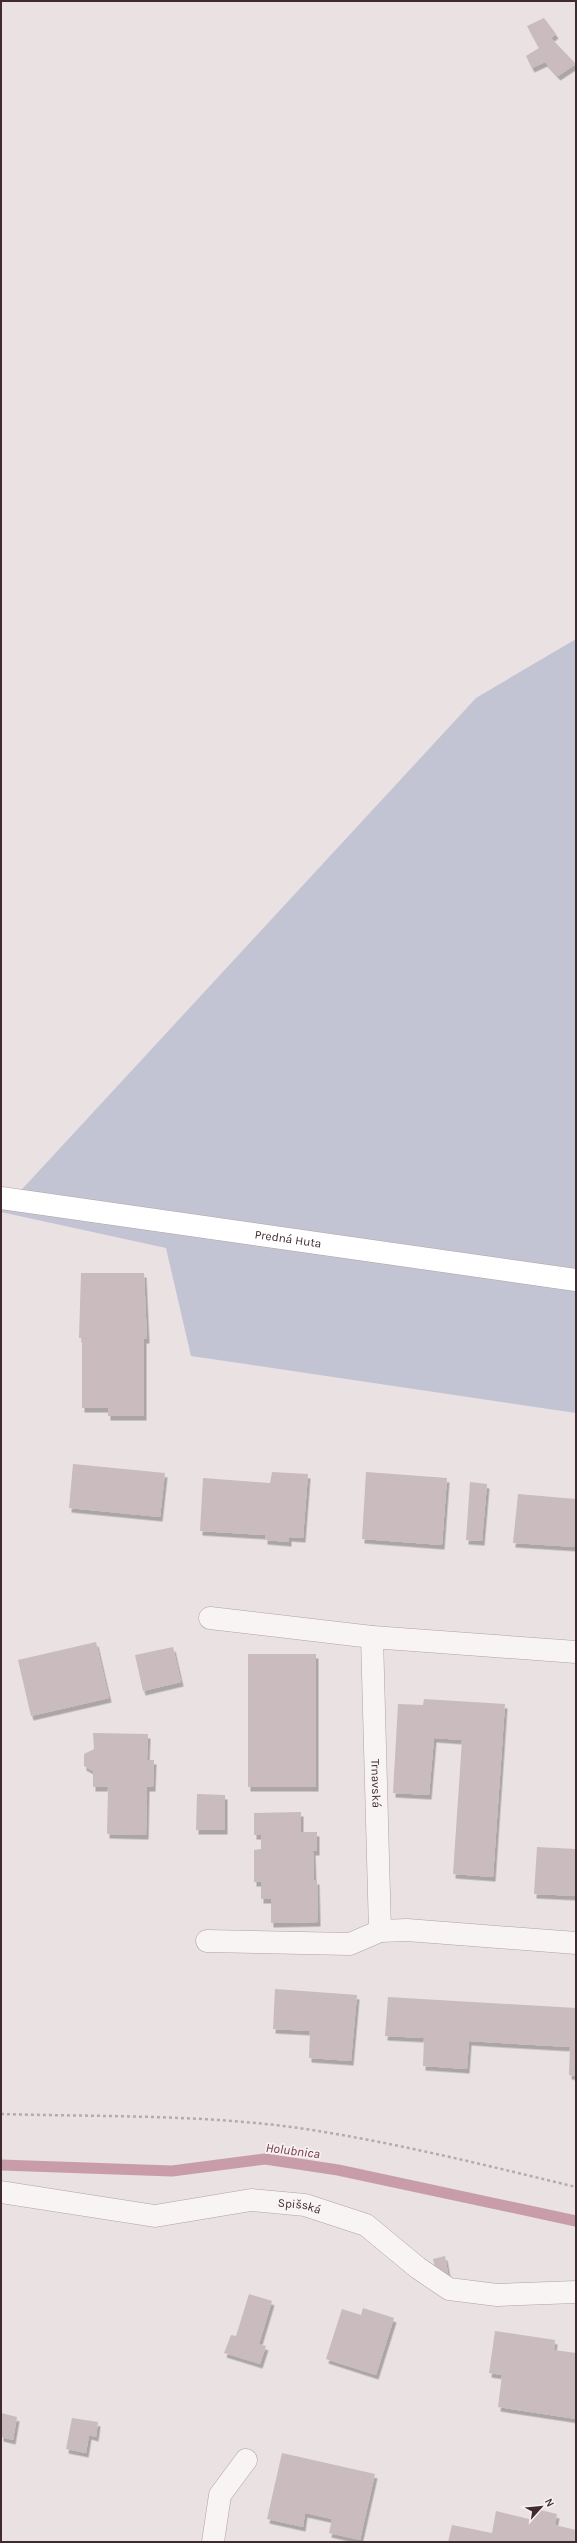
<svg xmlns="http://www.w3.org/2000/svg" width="577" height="2543" font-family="Karla,sans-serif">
	<defs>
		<filter id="shadow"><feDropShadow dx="2.5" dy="4.5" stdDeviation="0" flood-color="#0004"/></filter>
	</defs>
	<rect width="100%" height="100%" fill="#e9e1e2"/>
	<path fill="#c2c3d3" d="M576 639V1413L191 1356 166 1248 1 1212 476 698Z"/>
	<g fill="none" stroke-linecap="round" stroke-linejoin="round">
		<path stroke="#c89da9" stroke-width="11" d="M1 2165 172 2171 265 2159 338 2170 576 2221"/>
	</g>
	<path fill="#c9bbbe" filter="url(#shadow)" d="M544 18 556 34 551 38 576 64 558 76 545 62 532 68 526 56 539 48 527 26Z
		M81 1273H144L147 1339H144V1416H108V1408H82V1339L114 1338H79Z
		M73 1464 165 1473 160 1517 69 1508Z
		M272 1472 308 1474 303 1538 289 1537V1542L265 1540V1535L200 1531 203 1478 270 1483Z
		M366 1472 447 1478 442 1545 362 1539Z
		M470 1482 487 1484 482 1541 466 1540Z
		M518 1494 576 1499V1547L513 1543Z
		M96 1642 109 1698 31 1716 18 1660Z
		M173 1647 181 1682 143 1691 135 1655Z
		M248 1654H316V1787H248Z
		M424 1699 505 1704 493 1877 453 1874 462 1740 434 1738 429 1795 393 1793 398 1704 423 1705Z
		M93 1733 148 1734 147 1760H154L153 1787H147L146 1835 107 1834 108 1787H93V1771L84 1766V1754L94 1749Z
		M197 1794 225 1795V1830H196Z
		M301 1812V1832H317V1851H313L314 1880H317L318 1922 271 1923V1899H261V1882H254V1850L261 1849V1835H254V1813Z
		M537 1847 576 1849V1896L534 1894Z
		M275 1989 357 1995 351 2061 309 2058 310 2031 273 2029Z
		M388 1997 576 2008V2076L569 2075 570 2047 500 2043 469 2041 467 2069 423 2066 424 2038 385 2036Z
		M445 2256 449 2279 438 2282 433 2259Z
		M249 2294 272 2301 259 2344 266 2346 260 2364 224 2353 231 2335 236 2336Z
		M363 2308 394 2318 376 2375 326 2359 342 2309 361 2315Z
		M495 2331 555 2340 554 2350 576 2353V2419L498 2407 502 2375 489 2373Z
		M1 2413 17 2417 13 2440 1 2437Z
		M72 2418 98 2422 96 2437 89 2435 86 2453 66 2449Z
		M282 2453 375 2474 360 2540 329 2533 332 2519 305 2513 303 2527 267 2519Z
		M536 2509 557 2514 555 2525 576 2530V2542H448L452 2525 492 2533 496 2511 533 2520Z"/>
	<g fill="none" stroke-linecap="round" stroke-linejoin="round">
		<g stroke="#b0a3a4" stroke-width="23">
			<g id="minor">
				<path d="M210 1618 372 1637"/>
				<path id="s1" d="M576 1652 372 1637 380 1931 407 1930 576 1943"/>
				<path d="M207 1941 350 1944 380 1931"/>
				<path id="s2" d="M1 2192 155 2216 251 2200 305 2205 366 2225 418 2268 449 2289 497 2295 576 2292"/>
				<path d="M213 2542 220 2495 246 2460"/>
			</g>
		</g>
		<g stroke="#b4a1a4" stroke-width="23">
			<g id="major">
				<path id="s3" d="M1 1198 576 1280"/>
			</g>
		</g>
		<path stroke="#b6abac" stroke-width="2.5" stroke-dasharray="3 3" stroke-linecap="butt" d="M1 2114C104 2117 210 2114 312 2130 401 2144 489 2166 576 2187"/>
		<use href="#minor" stroke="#f8f4f4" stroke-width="22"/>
		<use href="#major" stroke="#fff" stroke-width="22"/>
	</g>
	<g text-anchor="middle" stroke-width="3.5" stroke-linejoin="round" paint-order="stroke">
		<g font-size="12" fill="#402a2d" stroke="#f7f1f2">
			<text dy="4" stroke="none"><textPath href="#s3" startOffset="290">Predná Huta</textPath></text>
			<text dy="4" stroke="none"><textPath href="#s1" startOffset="351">Trnavská</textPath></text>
			<text dy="4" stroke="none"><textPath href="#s2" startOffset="302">Spišská</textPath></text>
		</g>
		<g font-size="13" font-style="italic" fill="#733544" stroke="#f7f1f2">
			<text transform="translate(293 2150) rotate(7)" y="5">Holubnica</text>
		</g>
	</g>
	<rect width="577" height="2543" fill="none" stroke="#402a2d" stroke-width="4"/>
	<g transform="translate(541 2507) rotate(63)" stroke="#f7f1f2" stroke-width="3" paint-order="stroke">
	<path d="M0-3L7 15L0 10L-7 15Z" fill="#402a2d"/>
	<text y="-6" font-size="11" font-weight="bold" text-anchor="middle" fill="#402a2d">N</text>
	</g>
</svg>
